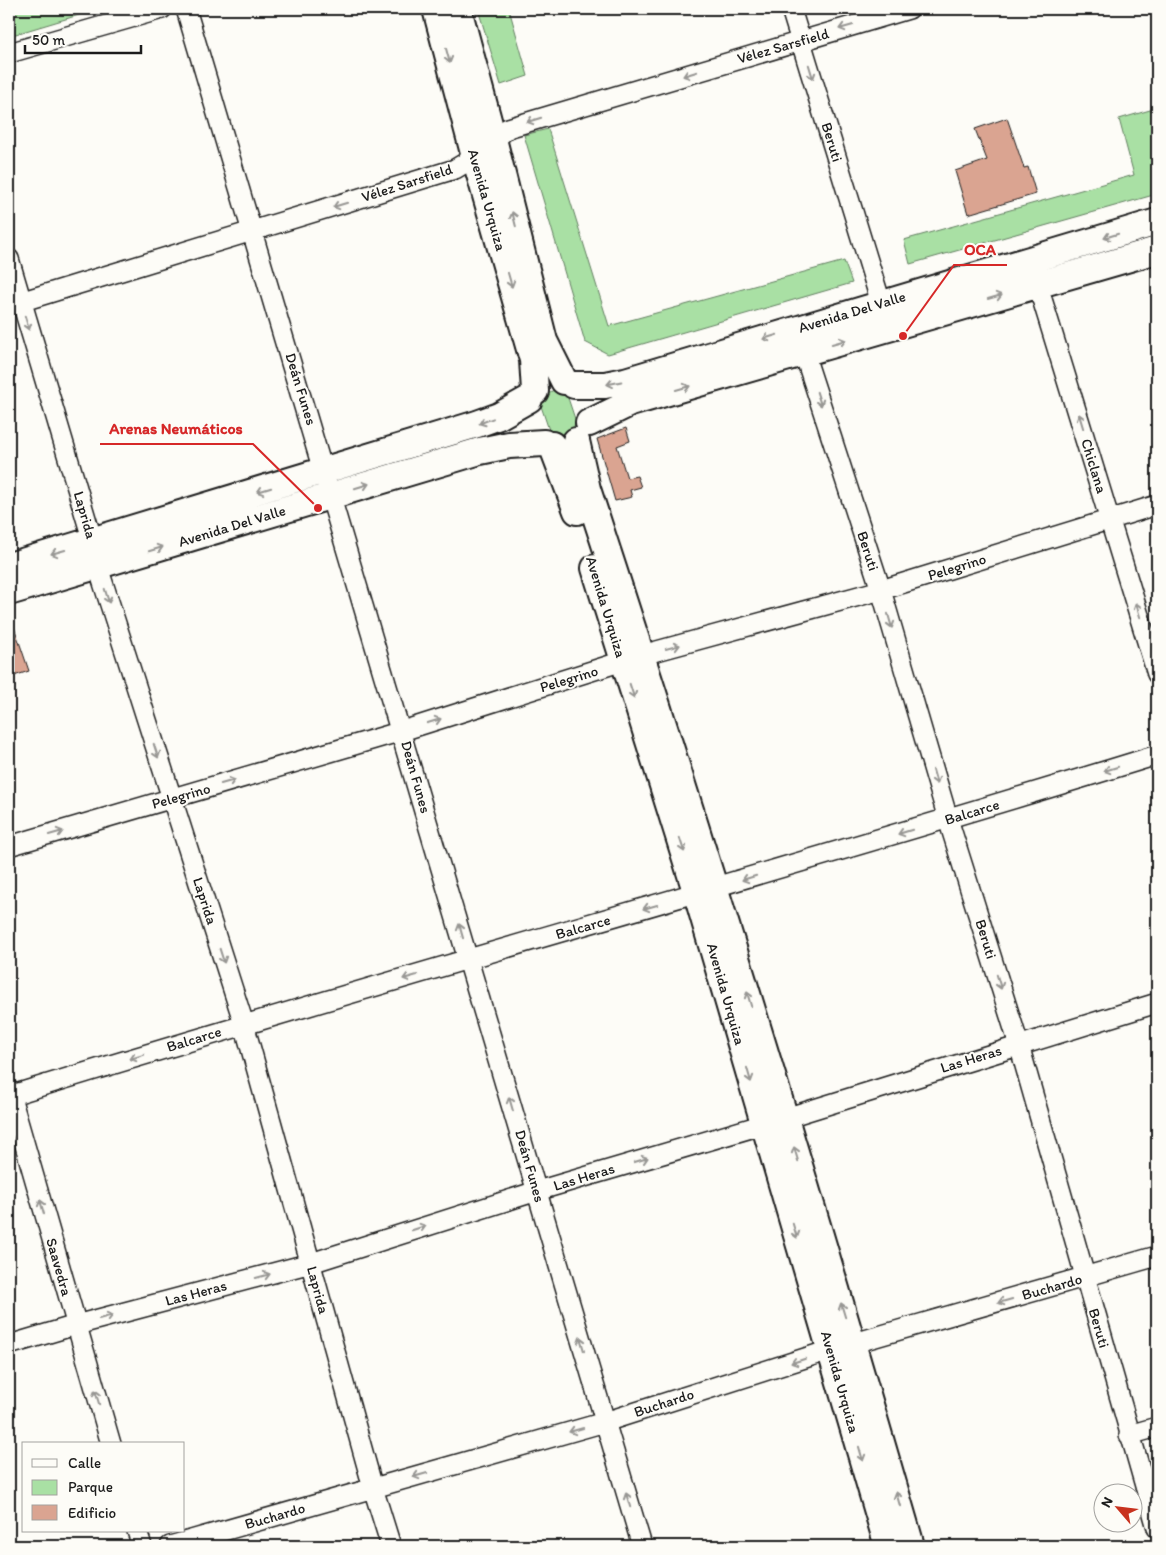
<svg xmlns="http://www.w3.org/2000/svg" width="1166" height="1555" font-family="Itim,sans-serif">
	<rect width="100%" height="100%" fill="#fdfcf7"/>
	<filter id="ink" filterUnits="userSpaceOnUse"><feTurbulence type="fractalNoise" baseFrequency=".02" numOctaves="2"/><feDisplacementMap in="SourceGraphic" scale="10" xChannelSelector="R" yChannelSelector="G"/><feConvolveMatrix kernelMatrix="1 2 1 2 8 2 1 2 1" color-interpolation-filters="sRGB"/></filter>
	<g filter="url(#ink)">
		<path fill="#a9e0a4" stroke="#627e60" d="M9 9H99L9 36Z
			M478 9H509L528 76 501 85Z
			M1157 108V194L910 264 904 240 1134 175 1119 119Z
			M548 129 609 326 844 261 852 283 608 354 585 342 524 135Z
			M554 390 567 395 575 419 574 428C565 436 558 442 549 430L541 406 546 394Z"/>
		<path fill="#daa491" stroke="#1c1c1c" d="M1007 118 1024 168 1028 167 1036 194 968 214 955 171 987 160 975 129Z
			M626 428 630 441 617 446 627 478 637 476 641 487 630 490 632 497 615 501 597 439Z
			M9 618H11L29 671 11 677 9 669Z"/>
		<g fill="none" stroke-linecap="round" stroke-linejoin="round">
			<g stroke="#1c1c1c" stroke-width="22">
				<path id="minor" d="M186 9 642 1546
					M791 9 881 303
					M9 53 162 9
					M9 259 93 542 98 567 244 1024 373 1488 391 1546
					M1034 273 1157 674
					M10 305 455 169 475 157 508 128 909 9
					M804 353 881 590 948 819 1019 1045 1157 1528
					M9 846 402 731 642 655 881 590 1157 505
					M9 1090 111 1444
					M9 1096C391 978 776 873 1157 755
					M9 1345 76 1325 311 1263 537 1191 785 1118 1157 1003
					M1129 1435 1157 1427
					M137 1531 142 1546
					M170 1546 605 1422 830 1350 1157 1256"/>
			</g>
			<g stroke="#1c1c1c" stroke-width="30">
				<path id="secondary" d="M436 9 475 157 533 360 535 391
					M458 9 493 139 544 341 564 381
					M574 385H605L625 381 1157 222
					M589 423 630 403 1157 250
					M576 441 587 489C702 839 809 1192 911 1546
					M552 445 577 511
					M9 566 477 424 499 416 529 399
					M595 568 697 894 888 1546
					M9 592 480 451 509 445 544 443"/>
			</g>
			<use href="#minor" stroke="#fdfcf7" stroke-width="19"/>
			<use href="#secondary" stroke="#fdfcf7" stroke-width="26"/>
		</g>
		<defs><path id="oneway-shaft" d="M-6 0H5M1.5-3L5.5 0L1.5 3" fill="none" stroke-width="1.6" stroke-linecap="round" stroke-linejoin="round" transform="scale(1.25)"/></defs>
		<g stroke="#989794">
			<use href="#oneway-shaft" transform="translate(846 27) rotate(164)"/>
			<use href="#oneway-shaft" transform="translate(448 56) rotate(75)"/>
			<use href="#oneway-shaft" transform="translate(811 72) rotate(73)"/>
			<use href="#oneway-shaft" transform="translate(690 74) rotate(163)"/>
			<use href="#oneway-shaft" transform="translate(534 120) rotate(163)"/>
			<use href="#oneway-shaft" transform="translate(340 205) rotate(163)"/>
			<use href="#oneway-shaft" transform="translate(514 219) rotate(-104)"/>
			<use href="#oneway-shaft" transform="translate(1111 236) rotate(163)"/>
			<use href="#oneway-shaft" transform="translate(510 280) rotate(74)"/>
			<use href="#oneway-shaft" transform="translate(995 297) rotate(-16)"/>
			<use href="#oneway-shaft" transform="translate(27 323) rotate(73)"/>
			<use href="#oneway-shaft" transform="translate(770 337) rotate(163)"/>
			<use href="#oneway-shaft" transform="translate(839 342) rotate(-16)"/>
			<use href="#oneway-shaft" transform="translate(614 383) rotate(168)"/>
			<use href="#oneway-shaft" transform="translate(683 388) rotate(-16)"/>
			<use href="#oneway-shaft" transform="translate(819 399) rotate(72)"/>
			<use href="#oneway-shaft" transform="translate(486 421) rotate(159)"/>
			<use href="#oneway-shaft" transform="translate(1081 421) rotate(-107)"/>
			<use href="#oneway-shaft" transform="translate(362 486) rotate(-17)"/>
			<use href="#oneway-shaft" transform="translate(264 490) rotate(163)"/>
			<use href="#oneway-shaft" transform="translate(156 549) rotate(-17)"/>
			<use href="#oneway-shaft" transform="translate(58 552) rotate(164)"/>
			<use href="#oneway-shaft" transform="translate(107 596) rotate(72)"/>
			<use href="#oneway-shaft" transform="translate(1138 610) rotate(-107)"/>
			<use href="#oneway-shaft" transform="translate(890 621) rotate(74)"/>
			<use href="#oneway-shaft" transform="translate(673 647) rotate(-15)"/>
			<use href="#oneway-shaft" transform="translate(632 691) rotate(72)"/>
			<use href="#oneway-shaft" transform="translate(434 721) rotate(-17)"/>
			<use href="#oneway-shaft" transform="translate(156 751) rotate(72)"/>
			<use href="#oneway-shaft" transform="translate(1111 769) rotate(163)"/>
			<use href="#oneway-shaft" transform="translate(935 777) rotate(74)"/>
			<use href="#oneway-shaft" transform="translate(228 782) rotate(-16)"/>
			<use href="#oneway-shaft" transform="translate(905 832) rotate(163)"/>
			<use href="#oneway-shaft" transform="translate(56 833) rotate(-16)"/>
			<use href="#oneway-shaft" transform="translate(682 845) rotate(72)"/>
			<use href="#oneway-shaft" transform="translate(749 878) rotate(163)"/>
			<use href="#oneway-shaft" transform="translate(650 907) rotate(164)"/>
			<use href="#oneway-shaft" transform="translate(461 931) rotate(-106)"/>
			<use href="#oneway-shaft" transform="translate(222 956) rotate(72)"/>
			<use href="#oneway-shaft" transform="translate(410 977) rotate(164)"/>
			<use href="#oneway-shaft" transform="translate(999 982) rotate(73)"/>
			<use href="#oneway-shaft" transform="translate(749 999) rotate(-107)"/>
			<use href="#oneway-shaft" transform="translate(137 1057) rotate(163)"/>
			<use href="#oneway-shaft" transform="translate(749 1075) rotate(74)"/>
			<use href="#oneway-shaft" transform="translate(511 1104) rotate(-106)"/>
			<use href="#oneway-shaft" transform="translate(796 1154) rotate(-107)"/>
			<use href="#oneway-shaft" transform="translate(641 1160) rotate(-17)"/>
			<use href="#oneway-shaft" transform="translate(42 1207) rotate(-106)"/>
			<use href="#oneway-shaft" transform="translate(419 1228) rotate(-18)"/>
			<use href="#oneway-shaft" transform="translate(795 1231) rotate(73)"/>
			<use href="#oneway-shaft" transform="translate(263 1276) rotate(-15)"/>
			<use href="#oneway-shaft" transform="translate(1005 1301) rotate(164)"/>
			<use href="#oneway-shaft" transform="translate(843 1310) rotate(-107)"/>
			<use href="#oneway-shaft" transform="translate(106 1317) rotate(-15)"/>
			<use href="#oneway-shaft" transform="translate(582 1344) rotate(-106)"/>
			<use href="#oneway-shaft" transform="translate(798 1361) rotate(162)"/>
			<use href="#oneway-shaft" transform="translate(97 1397) rotate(-107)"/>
			<use href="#oneway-shaft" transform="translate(576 1430) rotate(164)"/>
			<use href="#oneway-shaft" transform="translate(861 1454) rotate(74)"/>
			<use href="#oneway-shaft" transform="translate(420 1475) rotate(164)"/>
			<use href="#oneway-shaft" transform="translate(898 1499) rotate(-106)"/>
			<use href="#oneway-shaft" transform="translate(628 1500) rotate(-107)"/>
		</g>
	</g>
	<g text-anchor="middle" stroke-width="4" stroke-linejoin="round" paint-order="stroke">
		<g font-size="15" fill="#1c1c1c" stroke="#fdfcf7">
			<text transform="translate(783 46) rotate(-16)" y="5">Vélez Sarsfield</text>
			<text transform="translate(832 142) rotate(73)" y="5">Beruti</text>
			<text transform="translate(407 183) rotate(-18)" y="5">Vélez Sarsfield</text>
			<text transform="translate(487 200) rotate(74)" y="5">Avenida Urquiza</text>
			<text transform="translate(852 312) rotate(-17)" y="5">Avenida Del Valle</text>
			<text transform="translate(301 389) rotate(73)" y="5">Deán Funes</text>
			<text transform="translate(1094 466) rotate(73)" y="5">Chiclana</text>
			<text transform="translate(85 515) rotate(74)" y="5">Laprida</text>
			<text transform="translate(232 526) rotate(-17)" y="5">Avenida Del Valle</text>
			<text transform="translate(868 551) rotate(72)" y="5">Beruti</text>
			<text transform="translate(957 567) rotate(-17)" y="5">Pelegrino</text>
			<text transform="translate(606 607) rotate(73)" y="5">Avenida Urquiza</text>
			<text transform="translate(569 679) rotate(-17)" y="5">Pelegrino</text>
			<text transform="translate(416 777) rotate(74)" y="5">Deán Funes</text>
			<text transform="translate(181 796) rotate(-16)" y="5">Pelegrino</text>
			<text transform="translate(972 812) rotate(-17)" y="5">Balcarce</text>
			<text transform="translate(205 901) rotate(72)" y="5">Laprida</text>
			<text transform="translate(583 927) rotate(-16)" y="5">Balcarce</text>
			<text transform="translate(986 939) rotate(73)" y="5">Beruti</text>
			<text transform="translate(726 994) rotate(74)" y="5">Avenida Urquiza</text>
			<text transform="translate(194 1039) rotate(-17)" y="5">Balcarce</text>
			<text transform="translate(971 1059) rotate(-17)" y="5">Las Heras</text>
			<text transform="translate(530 1166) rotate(74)" y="5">Deán Funes</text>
			<text transform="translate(584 1177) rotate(-17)" y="5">Las Heras</text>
			<text transform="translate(59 1267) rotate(74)" y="5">Saavedra</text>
			<text transform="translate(1052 1287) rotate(-16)" y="5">Buchardo</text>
			<text transform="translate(318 1290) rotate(75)" y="5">Laprida</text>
			<text transform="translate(196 1293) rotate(-15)" y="5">Las Heras</text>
			<text transform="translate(1099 1328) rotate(74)" y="5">Beruti</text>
			<text transform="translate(840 1382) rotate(74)" y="5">Avenida Urquiza</text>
			<text transform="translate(664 1403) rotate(-18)" y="5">Buchardo</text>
			<text transform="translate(275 1516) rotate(-16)" y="5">Buchardo</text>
		</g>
	</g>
	<path fill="none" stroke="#d62828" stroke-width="2" d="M903 336L954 265H1007M318 508L253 444H100"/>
	<g fill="#d62828" stroke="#fdfcf7" stroke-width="2">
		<circle cx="903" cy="336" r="5"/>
		<circle cx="318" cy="508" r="5"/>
	</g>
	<g font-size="16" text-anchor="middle" font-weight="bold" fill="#d62828" stroke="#fdfcf7" stroke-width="4" stroke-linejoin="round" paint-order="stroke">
		<text x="980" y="255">OCA</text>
		<text x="176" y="434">Arenas Neumáticos</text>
	</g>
	<rect width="1166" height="1555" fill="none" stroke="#fdfcf7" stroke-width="30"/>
	<rect x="15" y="15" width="1136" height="1525" fill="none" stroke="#1c1c1c" stroke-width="2" filter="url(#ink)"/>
	<rect x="22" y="1442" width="162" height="90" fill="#fdfcf7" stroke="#a3a29f"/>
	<rect x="32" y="1459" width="25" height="8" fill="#fdfcf7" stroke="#a3a29f"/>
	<text x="68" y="1468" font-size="15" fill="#1c1c1c">Calle</text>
	<rect x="32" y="1480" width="25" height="15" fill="#a9e0a4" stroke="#a3a29f"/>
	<text x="68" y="1492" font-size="15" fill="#1c1c1c">Parque</text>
	<rect x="32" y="1505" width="25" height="15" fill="#daa491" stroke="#a3a29f"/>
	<text x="68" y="1518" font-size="15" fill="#1c1c1c">Edificio</text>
	<g transform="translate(1118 1508) rotate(298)"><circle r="24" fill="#fdfcf7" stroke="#a3a29f"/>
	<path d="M0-4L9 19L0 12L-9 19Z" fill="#c8321e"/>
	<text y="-8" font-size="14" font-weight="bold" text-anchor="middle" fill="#1c1c1c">N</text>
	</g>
	<path d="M25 45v8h116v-8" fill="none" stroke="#1c1c1c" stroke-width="2.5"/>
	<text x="32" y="45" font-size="15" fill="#1c1c1c" stroke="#fdfcf7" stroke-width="4" paint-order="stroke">50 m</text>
</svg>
